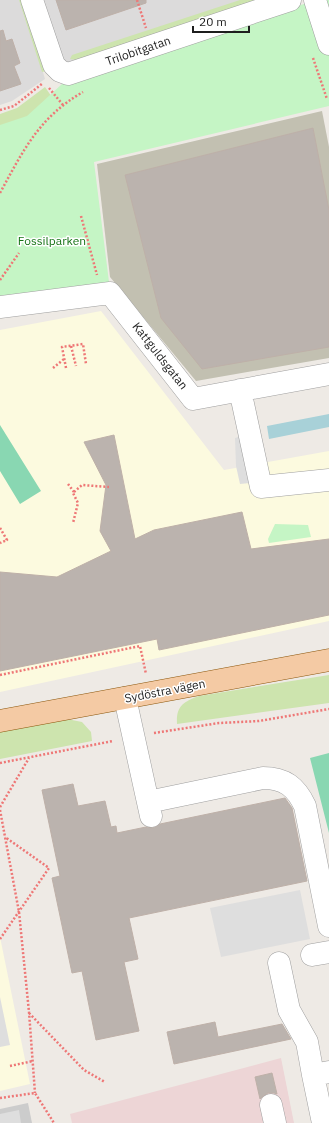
<svg xmlns="http://www.w3.org/2000/svg" width="329" height="1123" font-family="'IBM Plex Sans',sans-serif">
	<rect width="100%" height="100%" fill="#eeeae5"/>
	<path fill="#dcdbdb" d="M0 0H22L45 79 12 101 0 105Z
		M39 0H289L77 83 57 59Z"/>
	<path fill="#edd5d6" d="M281 1058 294 1123H72L70 1114Z"/>
	<path fill="#fcfadf" d="M101 311 224 470 329 451V621L0 692V330Z
		M0 937 30 1084 0 1091Z"/>
	<path fill="#ccc" d="M28 1103 32 1123H0V1109Z"/>
	<path fill="#c2c0b1" d="M322 111 329 147V358L196 381 110 277 97 164Z"/>
	<path fill="#cde4ae" d="M19 0H22L46 71 42 72Z
		M240 0H262L76 60 70 59 72 55Z
		M45 87 56 103 0 167V114L17 108Z
		M329 675V703L177 724C176 706 183 702 199 696Z
		M62 718 82 722 91 732 92 741 0 759V730Z"/>
	<path fill="#c5f5c5" d="M316 0H329V106L94 162 109 282 0 306V125L27 116 62 84Z
		M275 524 308 525 311 537 269 543 268 539Z"/>
	<path fill="#89d7b2" d="M0 425 41 491 20 504 0 471Z
		M329 753V833L310 758Z"/>
	<path fill="#dedede" d="M242 436 250 483 240 484 236 466 235 438Z
		M300 890 310 939 221 957 210 908Z
		M0 997 10 1045 0 1047Z
		M19 1110 21 1123H0V1114Z"/>
	<path fill="#a8d1d8" d="M329 414V427L269 439 267 426Z"/>
	<path fill="#bbb3ae" stroke="#beb0a8" d="M56 0H146V3L66 30Z
		M3 30 6 41 12 39 20 63 14 66 21 84 0 91V31Z
		M313 128 329 210V347L202 369 161 318 125 175Z
		M114 435 135 539 154 530 242 512 251 549 329 539V615L159 650 157 639 0 671V572L57 577 111 551 100 531 106 485 84 442Z
		M73 784 78 806 105 801 111 827 116 826 117 833 146 827 153 828 160 824 285 798 292 808 307 881 129 918 138 959 124 962 139 1031 96 1040 82 971 72 973 52 878 60 876 42 790Z
		M215 1022 218 1037 282 1024 291 1039 174 1064 167 1032Z
		M272 1073 277 1094 274 1093H268L263 1096 260 1099 255 1077Z"/>
	<g fill="none" stroke-linecap="round" stroke-linejoin="round">
		<g stroke="#9f9f9f" stroke-width="23">
			<path id="minor" d="M32 0 54 65 60 71 68 74 290 0
				M315 0 329 44
				M0 307 110 293 193 399 329 374
				M240 390 261 487 329 480
				M125 698 151 816
				M148 802 263 778C285 778 296 787 305 806L329 926
				M312 955 329 952
				M279 963 289 1010 307 1042 313 1075 329 1072
				M313 1075 323 1123
				M271 1105 275 1123"/>
		</g>
		<g stroke="#8b560c" stroke-width="23">
			<path id="major" d="M0 721 329 660"/>
		</g>
		<path stroke="#ee7776" stroke-width="2.5" stroke-dasharray="2 2" stroke-linecap="butt" d="M137 0 146 28
			M313 58 327 99
			M49 88 63 105
			M0 110 14 106 43 83
			M0 193C23 151 39 117 83 92
			M81 216 97 275
			M0 280 19 253
			M71 346 76 366
			M53 368 64 359
			M66 368 62 347 83 344 86 364
			M68 484 74 492 73 493 78 503 73 523
			M74 492 82 485 109 487
			M0 528 7 540 0 543
			M0 675 140 646 146 674
			M154 733 219 723 259 721 329 709
			M0 763 113 741
			M0 807 29 758
			M0 810 19 912 29 1012 35 1093
			M0 939 49 868 5 837
			M29 1013 84 1070 105 1082
			M10 1066 33 1061
			M0 1098 35 1093 54 1123"/>
		<use href="#minor" stroke="#fff" stroke-width="22"/>
		<use href="#major" stroke="#f4caa4" stroke-width="22"/>
	</g>
	<g text-anchor="middle" stroke-width="3" stroke-linejoin="round" paint-order="stroke">
		<g font-size="12" fill="#1e1e1e" stroke="#fff">
			<text transform="translate(138 51) rotate(-19)" y="4">Trilobitgatan</text>
			<text transform="translate(160 356) rotate(52)" y="4">Kattguldsgatan</text>
			<text transform="translate(165 691) rotate(-11)" y="4">Sydöstra vägen</text>
		</g>
		<g font-size="12" fill="#157315" stroke="#fff">
			<text x="52" y="245">Fossilparken</text>
		</g>
	</g>
	<path d="M193 26v6h56v-6" fill="none" stroke="#1e1e1e" stroke-width="2"/>
	<text x="199" y="26" font-size="12" fill="#1e1e1e" stroke="#ffffff" stroke-width="3" paint-order="stroke">20 m</text>
</svg>
